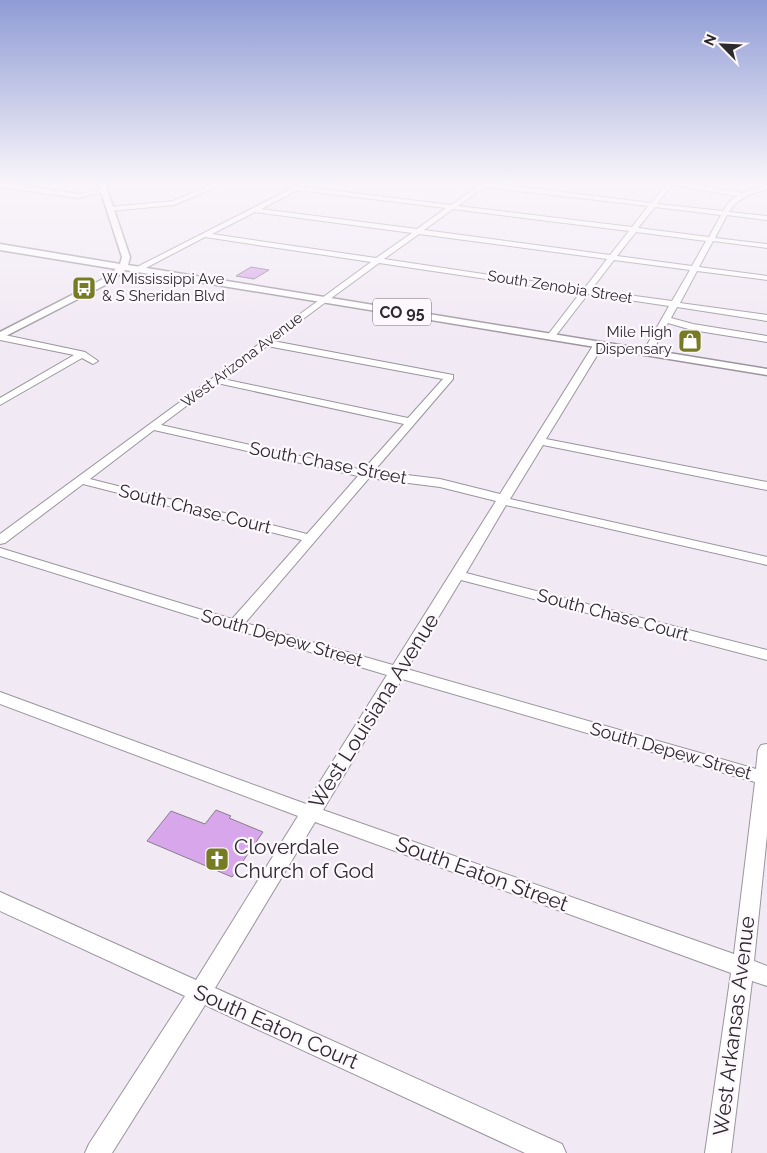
<svg xmlns="http://www.w3.org/2000/svg" width="767" height="1153" font-family="Raleway,sans-serif">
	<rect width="100%" height="100%" fill="#f1e9f4"/>
	<path fill="#d8a6ea" stroke="#867f89" d="M251 267 269 270 254 279 236 276Z
		M216 810 231 816 229 818 263 832 232 877 147 841 171 811 205 824Z"/>
	<g fill="none" stroke-linecap="round" stroke-linejoin="round">
		<g stroke="#9b949e" stroke-width="2">
			<path id="minor" d="M0 183 79 194 104 189 107 191 79 198 0 187Z
				M216 183H225L174 205 110 211 107 209 110 207 173 201Z
				M302 183 306 185 303 187 451 205 477 187 458 183H489L651 203 667 183H683L742 193 767 185V189C752 194 738 197 729 212L767 216V220L727 215 715 238 767 244V248L713 241 699 267 767 276V280L697 271 680 303 767 315V321L677 307 671 318 693 324 767 336V342L692 330 668 323 651 354H645L643 352 669 306 588 294 554 338 551 339 547 336 580 293 379 263 273 341 453 375V379L374 471 440 479 500 494 594 344 599 341 604 344 546 439 767 482V490L543 445 510 499 767 557V565L506 505 466 573 767 650V660L461 580 407 669 756 769 758 750 761 745 767 744V835L754 961 767 966V986L752 981 731 1153H705L731 973 315 822 215 988 562 1144 566 1153H525L205 1005 112 1153H85L89 1144 185 996 0 911V892L196 980 298 816 0 704V692L306 804 387 675 230 628 0 556V548L232 619 302 540 83 484 5 543 0 544V534L371 262 205 237 140 271 133 269ZM672 185 737 196 729 202 723 211 657 204ZM484 187 648 206 632 227 458 206ZM298 190 446 208 417 229 261 209ZM655 207 721 215 709 237 638 228ZM453 209 629 231 610 255 424 230ZM255 212 412 233 376 258 212 234ZM636 232 706 241 692 266 617 256ZM419 234 607 259 584 289 384 259ZM614 260 690 270 672 301 591 290ZM267 346 443 379 408 418 223 379ZM217 383 404 424 363 470 161 425ZM154 430 358 476 307 534 90 479ZM369 478 440 487 496 501 393 665 245 623ZM402 679 755 782 734 954 323 810Z
				M0 334 85 352 98 361 93 364 82 358 0 405V398L74 355 0 340Z"/>
		</g>
		<g stroke="#9b949e" stroke-width="3">
			<path id="major" d="M98 183H105L130 257 128 265 767 369V375L125 270 109 283 0 339V332L103 279 116 269 0 250V244L120 264 122 257Z"/>
		</g>
		<use href="#minor" fill="#fff" fill-rule="evenodd"/>
		<use href="#major" fill="#fff" fill-rule="evenodd"/>
	</g>
	<linearGradient id="sky" x2="0" y2="1"><stop stop-color="#8f9cd5"/><stop offset="0.53" stop-color="#f9f5fa"/><stop offset="1" stop-color="#f9f5fa" stop-opacity="0"/></linearGradient>
	<rect width="767" height="345" fill="url(#sky)"/>
	<defs>
		<g id="bus-square" transform="scale(1.25)"><rect x="-9" y="-9" width="18" height="18" rx="4" fill="#767b24" stroke="#fdf8fe"/><path d="M-5-6H5V4H4V6H2V4H-2V6H-4V4H-5ZM-3.5-4V0h7V-4ZM-3.5 1.2v1.5H-2V1.2ZM2 1.2v1.5H3.5V1.2Z" fill="#fff"/></g>
		<g id="shop-square" transform="scale(1.25)"><rect x="-9" y="-9" width="18" height="18" rx="4" fill="#767b24" stroke="#fdf8fe"/><path d="M-5-2.5h2.3a2.7 3.5 0 0 1 5.4 0H5L5.5 6h-11ZM-1.5-2.5h3a1.5 2.3 0 0 0-3 0Z" fill="#fff"/></g>
		<g id="church-square" transform="scale(1.25)"><rect x="-9" y="-9" width="18" height="18" rx="4" fill="#767b24" stroke="#fdf8fe"/><path d="M-1.2-6h2.4v3.5h3.3v2.4h-3.3V6h-2.4V-.1h-3.3v-2.4h3.3Z" fill="#fff"/></g>
	</defs>
	<g fill-rule="evenodd">
		<use href="#bus-square" x="84" y="288"/>
		<use href="#shop-square" x="690" y="341"/>
		<use href="#church-square" x="217" y="859"/>
	</g>
	<g text-anchor="middle" stroke-width="4.5" stroke-linejoin="round" paint-order="stroke">
		<g font-size="15" fill="#2d2a2e" stroke="#fdf8fe" text-anchor="start">
			<text x="102" y="284">W Mississippi Ave<tspan x="102" dy="17">&amp; S Sheridan Blvd</tspan></text>
			<text x="672" y="337" text-anchor="end">Mile High<tspan x="672" dy="17">Dispensary</tspan></text>
		</g>
		<g font-size="15" fill="#2d2a2e" stroke="#fdf8fe">
			<text transform="translate(560 287) rotate(9)" y="5">South Zenobia Street</text>
			<text transform="translate(242 360) rotate(-37)" y="5">West Arizona Avenue</text>
		</g>
		<rect fill="#fdf8fe" stroke="#6b686c" stroke-width="1" x="373" y="298.5" width="58" height="27" rx="4"/>
		<g font-size="16" font-weight="bold" fill="#2d2a2e">
			<text x="402" y="318">CO 95</text>
		</g>
		<g font-size="18" fill="#2d2a2e" stroke="#fdf8fe">
			<text transform="translate(328 463) rotate(11)" y="6">South Chase Street</text>
			<text transform="translate(195 509) rotate(14)" y="6">South Chase Court</text>
			<text transform="translate(613 615) rotate(15)" y="6">South Chase Court</text>
			<text transform="translate(282 638) rotate(16)" y="6">South Depew Street</text>
			<text transform="translate(671 751) rotate(16)" y="6">South Depew Street</text>
		</g>
		<g font-size="21" fill="#2d2a2e" stroke="#fdf8fe">
			<text transform="translate(374 711) rotate(-58)" y="7">West Louisiana Avenue</text>
			<text transform="translate(482 874) rotate(20)" y="7">South Eaton Street</text>
			<text transform="translate(734 1026) rotate(-83)" y="7">West Arkansas Avenue</text>
			<text transform="translate(276 1027) rotate(24)" y="7">South Eaton Court</text>
		</g>
		<g font-size="21" fill="#2d2a2e" stroke="#fdf8fe" text-anchor="start">
			<text x="234" y="854">Cloverdale<tspan x="234" dy="24">Church of God</tspan></text>
		</g>
	</g>
	<g transform="translate(722 45) rotate(294)" stroke="#fdf8fe" stroke-width="4" paint-order="stroke">
	<path d="M0-4L9 19L0 12L-9 19Z" fill="#2d2a2e"/>
	<text y="-8" font-size="14" font-weight="bold" text-anchor="middle" fill="#2d2a2e">N</text>
	</g>
</svg>
